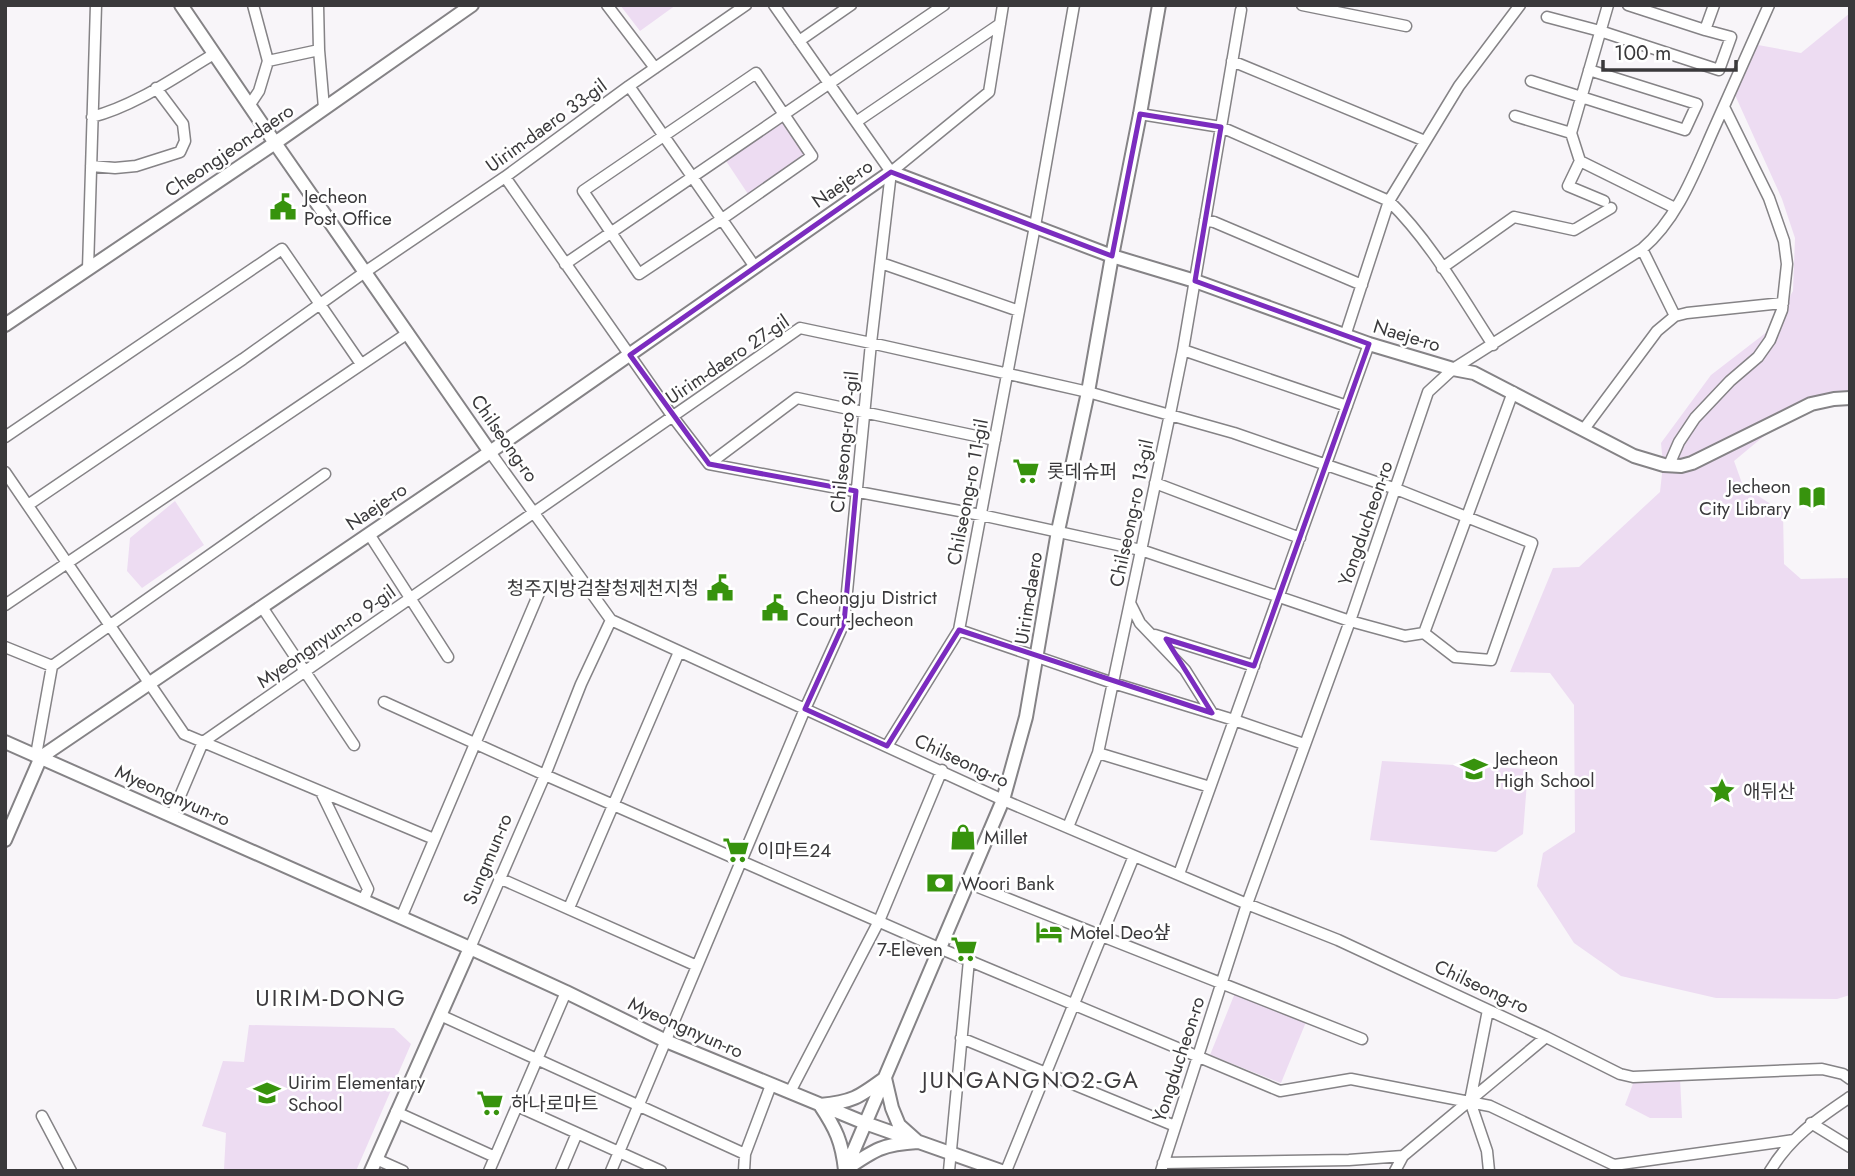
<svg xmlns="http://www.w3.org/2000/svg" width="1855" height="1176" font-family="Jost,'Noto Sans KR',sans-serif">
	<rect width="100%" height="100%" fill="#f8f5f9"/>
	<path fill="#eddcf2" d="M620 5H676L640 31Z
		M1850 13V398L1793 412 1734 461 1743 486 1783 512 1784 564 1801 579 1850 578V995L1837 999 1716 998 1621 976 1574 943 1537 886 1543 853 1575 832 1574 705 1550 673 1510 672 1553 568 1579 567 1660 492 1663 465 1661 443 1711 375 1772 328 1793 291 1795 238 1782 199 1735 95 1758 45 1801 53Z
		M783 122 808 158 750 197 726 161Z
		M175 501 204 545 142 588 127 571 130 538Z
		M1382 761 1528 769 1523 834 1496 852 1370 840Z
		M1235 993 1306 1022 1281 1083 1210 1055Z
		M249 1025 394 1028 411 1044 356 1171H221L224 1169 226 1133 202 1126 223 1061 244 1062Z
		M1680 1078 1682 1118H1650L1625 1105 1634 1081Z"/>
	<g fill="none" stroke-linecap="round" stroke-linejoin="round">
		<g stroke="#858386" stroke-width="13">
			<path id="minor" d="M607 5 655 68
				M774 5 891 172
				M1302 5 1406 26
				M1608 5 1571 133 1580 161 1675 208
				M1628 5 1705 30 1714 5
				M1547 17 1600 31 1719 70 1731 37 1705 30
				M799 41 851 5
				M319 50 324 108
				M268 61 319 50 318 5
				M1232 61 1425 141
				M756 73 812 156 722 219 639 274 583 191Z
				M1531 81 1685 130 1697 104 1589 70
				M629 86 755 267
				M249 106 259 91 268 61 253 5
				M1140 114 1221 127 1389 201C1431 242 1461 296 1493 345
				M1515 116 1571 133
				M92 117C137 105 175 77 214 54
				M856 122 1000 24
				M1580 161 1568 186 1604 201
				M91 166 115 168 136 166 180 152 185 141 183 124 156 88
				M891 172 989 92 1003 5
				M505 177 673 417 709 464 981 515 1141 550 1350 621 1405 636 1424 633 1513 392
				M1205 220 1214 222 1362 285
				M1642 249 1675 316
				M881 263 1019 311
				M565 264 944 5
				M1442 268 1514 217 1574 230 1611 208
				M88 269 96 5
				M1345 336 1389 201 1459 86 1520 5
				M1183 350 1347 406
				M1584 429 1657 331 1675 316 1687 313 1783 303
				M5 437 282 249 361 364
				M490 452 611 620 1003 800 1247 904 1338 940 1546 1037 1620 1074 1633 1077 1822 1069 1843 1074 1850 1079
				M709 464 797 398 995 440
				M1669 465 1679 442 1695 418 1730 381 1758 357 1770 340 1782 310 1787 264 1784 241 1769 198 1724 107
				M5 472 184 734 434 839
				M1155 483 1300 538
				M28 505 243 359 365 272 505 177 629 86 746 5
				M369 534 448 657
				M1130 603 1140 623 1185 670 1212 713
				M5 605 408 333
				M262 607 354 745
				M959 630 1113 683 1234 720 1304 744
				M1155 635 1254 666
				M5 647 52 666
				M384 702 545 775 939 948 1280 1091 1351 1079 1490 1106 1614 1165 1794 1140
				M887 746 959 630 1035 226 1074 5
				M1098 753 1210 787
				M36 755 52 666 325 474
				M321 792 368 889 363 901
				M172 815 203 742 800 328 871 343 1088 392 1234 433 1396 489 1532 543 1491 660 1455 657 1424 633
				M1068 827 1098 753 1170 414 1183 350 1241 10
				M1179 874 1369 344
				M499 878 697 966
				M968 883 1362 1039
				M569 908 679 652
				M401 918 539 593
				M470 948 545 775 581 684 611 620
				M1488 1010 1470 1101 1487 1151 1489 1171
				M440 1015 745 1154
				M961 1038 1175 1126
				M790 1092 879 921 942 770
				M517 1106 661 1171
				M396 1112 495 1157
				M42 1116 71 1171
				M1811 1123 1850 1147
				M376 1159 403 1171
				M1163 1163 1349 1160 1403 1156
				M489 1171 566 992
				M561 1171 577 1133
				M611 1171 805 709 844 623 871 343 891 172
				M744 1171 745 1154 771 1085
				M949 1171 969 960
				M1006 1171 1134 856
				M1161 1171 1247 904 1350 621 1428 392 1453 369 1642 249C1679 218 1696 168 1716 124 1733 85 1751 45 1769 5
				M1395 1171 1403 1156 1546 1037
				M1770 1171C1790 1137 1819 1118 1850 1097"/>
		</g>
		<g stroke="#858386" stroke-width="16">
			<path id="tertiary" d="M181 5 275 143 490 452
				M5 325 275 143 472 5
				M5 742 470 948 566 992 666 1041 865 1123 1001 1171
				M5 840 41 757 490 452 891 172 1112 256 1195 281 1369 344 1453 369 1474 373 1634 456 1664 465 1681 466 1692 463 1811 404 1834 399 1850 398
				M885 1078 892 1108 899 1125 918 1142C882 1144 874 1150 845 1170 842 1142 836 1129 820 1105 853 1102 859 1097 885 1078Z
				M371 1171 470 948
				M845 1171 1003 800 1026 717 1058 531 1088 392 1112 256 1140 114 1159 5"/>
		</g>
		<use href="#minor" stroke="#fff" stroke-width="10"/>
		<use href="#tertiary" stroke="#fff" stroke-width="12"/>
	</g>
	<path fill="none" stroke="#7b2cbf" stroke-width="5" stroke-linejoin="round" d="M1140 114 1221 127 1195 281 1369 344 1254 666 1166 639 1212 713 959 630 887 746 805 709 844 623 856 491 709 464 630 355 891 172 1112 256Z"/>
	<defs>
		<g id="civic-bare" transform="scale(2.1)"><path d="M-.6-6.5H3V-4.5H.6V-3L4-1V1h2V6H-6V1h2V-1L-.6-3ZM-1.2 2.5V6h2.4V2.5Z" fill="#37930d" stroke="#fff" stroke-width="2.5" paint-order="stroke"/></g>
		<g id="supermarket-bare" transform="scale(2.1)"><path d="M-6-5.5h2.5l.6 2H6L4.5 2H-2.5L-4.4-4H-6ZM-1.5 3.2a1.3 1.3 0 1 0 .1 0ZM3 3.2a1.3 1.3 0 1 0 .1 0Z" fill="#37930d" stroke="#fff" stroke-width="2.5" paint-order="stroke"/></g>
		<g id="library-bare" transform="scale(2.1)"><path d="M-6-4Q-3-5.5-.7-3.5V5Q-3 3-6 4ZM6-4Q3-5.5 .7-3.5V5Q3 3 6 4Z" fill="#37930d" stroke="#fff" stroke-width="2.5" paint-order="stroke"/></g>
		<g id="school-bare" transform="scale(2.1)"><path d="M0-5L7-2L0 1L-7-2ZM-4 1L0 2.5L4 1V4Q0 6-4 4Z" fill="#37930d" stroke="#fff" stroke-width="2.5" paint-order="stroke"/></g>
		<g id="sight-bare" transform="scale(2.1)"><path d="M0-6L1.8-2.2L6-1.7L2.9 1.2L3.7 5.4L0 3.3L-3.7 5.4L-2.9 1.2L-6-1.7L-1.8-2.2Z" fill="#37930d" stroke="#fff" stroke-width="2.5" paint-order="stroke"/></g>
		<g id="shop-bare" transform="scale(2.1)"><path d="M-5-2.5h2.3a2.7 3.5 0 0 1 5.4 0H5L5.5 6h-11ZM-1.5-2.5h3a1.5 2.3 0 0 0-3 0Z" fill="#37930d" stroke="#fff" stroke-width="2.5" paint-order="stroke"/></g>
		<g id="bank-bare" transform="scale(2.1)"><path d="M-6-4H6V4H-6ZM0-2.3a2.3 2.3 0 1 0 0 4.6a2.3 2.3 0 1 0 0-4.6Z" fill="#37930d" stroke="#fff" stroke-width="2.5" paint-order="stroke"/></g>
		<g id="hotel-bare" transform="scale(2.1)"><path d="M-6-4.5h1.5V1H6V5H4.5V3h-9V5H-6ZM-4 0a1.8 1.8 0 1 1 3.6 0ZM.5 0V-2.5h3Q6-2.5 6 0Z" fill="#37930d" stroke="#fff" stroke-width="2.5" paint-order="stroke"/></g>
	</defs>
	<g fill-rule="evenodd">
		<use href="#civic-bare" x="283" y="207"/>
		<use href="#supermarket-bare" x="1026" y="471"/>
		<use href="#library-bare" x="1812" y="497"/>
		<use href="#civic-bare" x="720" y="588"/>
		<use href="#civic-bare" x="775" y="608"/>
		<use href="#school-bare" x="1474" y="769"/>
		<use href="#sight-bare" x="1722" y="791"/>
		<use href="#shop-bare" x="963" y="837"/>
		<use href="#supermarket-bare" x="736" y="850"/>
		<use href="#bank-bare" x="940" y="883"/>
		<use href="#hotel-bare" x="1049" y="932"/>
		<use href="#supermarket-bare" x="964" y="949"/>
		<use href="#school-bare" x="267" y="1093"/>
		<use href="#supermarket-bare" x="490" y="1103"/>
	</g>
	<g text-anchor="middle" stroke-width="5" stroke-linejoin="round" paint-order="stroke">
		<g font-size="19" fill="#3a393b" stroke="#fff">
			<text transform="translate(546 125) rotate(-36)" y="7">Uirim-daero 33-gil</text>
			<text transform="translate(229 150) rotate(-34)" y="7">Cheongjeon-daero</text>
			<text transform="translate(842 183) rotate(-35)" y="7">Naeje-ro</text>
			<text transform="translate(1407 335) rotate(17)" y="7">Naeje-ro</text>
			<text transform="translate(727 359) rotate(-34)" y="7">Uirim-daero 27-gil</text>
			<text transform="translate(505 438) rotate(55)" y="7">Chilseong-ro</text>
			<text transform="translate(844 442) rotate(-84)" y="7">Chilseong-ro 9-gil</text>
			<text transform="translate(967 492) rotate(-79)" y="7">Chilseong-ro 11-gil</text>
			<text transform="translate(376 506) rotate(-34)" y="7">Naeje-ro</text>
			<text transform="translate(1131 513) rotate(-78)" y="7">Chilseong-ro 13-gil</text>
			<text transform="translate(1365 523) rotate(-71)" y="7">Yongducheon-ro</text>
			<text transform="translate(1028 598) rotate(-81)" y="7">Uirim-daero</text>
			<text transform="translate(326 636) rotate(-35)" y="7">Myeongnyun-ro 9-gil</text>
			<text transform="translate(962 760) rotate(25)" y="7">Chilseong-ro</text>
			<text transform="translate(173 795) rotate(24)" y="7">Myeongnyun-ro</text>
			<text transform="translate(487 859) rotate(-67)" y="7">Sungmun-ro</text>
			<text transform="translate(1482 986) rotate(25)" y="7">Chilseong-ro</text>
			<text transform="translate(686 1027) rotate(24)" y="7">Myeongnyun-ro</text>
			<text transform="translate(1178 1059) rotate(-72)" y="7">Yongducheon-ro</text>
		</g>
		<g font-size="19" fill="#3a393b" stroke="#fff" text-anchor="start">
			<text x="304" y="203">Jecheon<tspan x="304" dy="22">Post Office</tspan></text>
			<text x="1047" y="478">롯데슈퍼</text>
			<text x="1791" y="493" text-anchor="end">Jecheon<tspan x="1791" dy="22">City Library</tspan></text>
			<text x="699" y="595" text-anchor="end">청주지방검찰청제천지청</text>
			<text x="796" y="604">Cheongju District<tspan x="796" dy="22">Court -Jecheon</tspan></text>
			<text x="1495" y="765">Jecheon<tspan x="1495" dy="22">High School</tspan></text>
			<text x="1743" y="798">애뒤산</text>
			<text x="984" y="844">Millet</text>
			<text x="757" y="857">이마트24</text>
			<text x="961" y="890">Woori Bank</text>
			<text x="1070" y="939">Motel Deo샾</text>
			<text x="943" y="956" text-anchor="end">7-Eleven</text>
			<text x="288" y="1089">Uirim Elementary<tspan x="288" dy="22">School</tspan></text>
			<text x="511" y="1110">하나로마트</text>
		</g>
		<g font-size="23" letter-spacing="2" fill="#3e3c3f" stroke="#fff">
			<text x="331" y="1006">UIRIM-DONG</text>
			<text x="1031" y="1088">JUNGANGNO2-GA</text>
		</g>
	</g>
	<rect width="1855" height="1176" fill="none" stroke="#3a393b" stroke-width="14"/>
	<path d="M1603 60v10h133v-10" fill="none" stroke="#3a393b" stroke-width="3.5"/>
	<text x="1614" y="60" font-size="21" fill="#3a393b" stroke="#ffffff" stroke-width="5" paint-order="stroke">100 m</text>
</svg>
